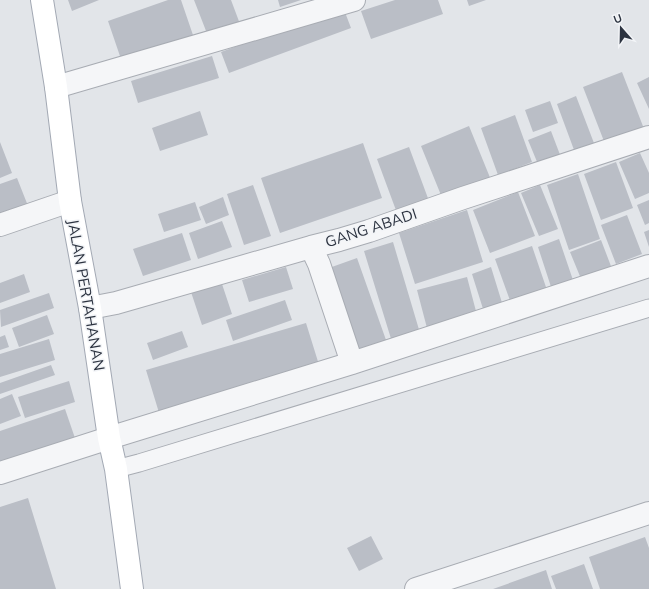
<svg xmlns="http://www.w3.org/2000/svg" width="649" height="589" font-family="Mulish,sans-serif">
	<rect width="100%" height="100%" fill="#e2e5e9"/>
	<path fill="#babec6" d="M68 0H99L72 11Z
		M168 0H181L194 38 122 62 108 21Z
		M194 0H231L240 24 208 36Z
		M278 0H301L280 7Z
		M395 0H438L443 14 371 39 361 11Z
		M467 0H486L469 6Z
		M343 7 351 28 229 73 221 52Z
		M212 56 219 78 138 103 131 81Z
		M622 72 646 134 607 149 583 87Z
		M649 77V109L637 83Z
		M576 96 597 151 577 158 557 104Z
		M550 101 558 123 533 132 525 110Z
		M200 111 208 135 160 151 152 128Z
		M515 115 532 162 498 175 481 128Z
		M469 126 491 180 443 200 421 146Z
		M551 131 562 160 540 169 528 140Z
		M0 142 12 173 0 178Z
		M363 143 382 198 280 233 261 178Z
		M409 147 429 201 397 213 377 159Z
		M640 153 649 173V193L635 199 619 162Z
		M616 162 633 208 601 220 584 174Z
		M578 174 600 239 569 250 547 185Z
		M17 178 30 211 0 222V184Z
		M253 185 271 236 244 245 227 194Z
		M540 185 558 229 539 236 521 193Z
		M518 192 535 236 490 253 473 210Z
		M223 197 229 215 206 224 199 207Z
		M649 200V223L645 225 637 205Z
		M195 202 201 220 164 232 158 214Z
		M467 210 483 262 415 284 399 233Z
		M627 215 642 254 616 264 601 225Z
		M222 221 232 247 198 259 189 233Z
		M649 230V247L644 232Z
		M182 233 191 260 143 276 133 249Z
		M559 239 575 286 553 293 538 247Z
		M601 240 614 274 584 286 570 252Z
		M393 242 420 333 392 342 364 251Z
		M532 246 548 293 512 306 495 259Z
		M357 258 386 340 359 350 329 268Z
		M286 267 293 289 249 302 242 280Z
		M491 267 503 306 484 312 472 274Z
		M24 274 30 292 0 303V283Z
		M467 277 477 315 427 328 417 290Z
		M221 281 232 314 202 325 191 292Z
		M49 293 54 308 1 327 0 310Z
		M285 300 292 320 233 341 226 320Z
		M47 315 54 334 19 347 12 328Z
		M306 323 320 368 160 416 146 370Z
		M182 331 188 347 153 360 147 343Z
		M5 335 9 347 0 350V337Z
		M49 339 55 360 0 377V354Z
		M51 365 55 375 0 394V383Z
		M69 381 75 402 25 418 18 397Z
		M12 394 21 416 0 424V399Z
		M65 409 76 441 0 467V431Z
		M28 498 56 589H0V507Z
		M371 536 383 559 359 571 347 548Z
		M645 537 649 548V589H600L589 557Z
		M584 564 593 589H556L551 576Z
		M546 570 552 589H493Z"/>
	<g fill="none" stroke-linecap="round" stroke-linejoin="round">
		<g stroke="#a8acb3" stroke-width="19">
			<path id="service" d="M116 469 139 463 649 308"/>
		</g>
		<g stroke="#a8acb3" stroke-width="24">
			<path id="minor" d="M56 87 354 0
				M0 225 70 201
				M311 247 319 264 352 363
				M90 308 116 303 311 247 339 240 369 231 463 198 649 137
				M0 473 109 438 352 363 649 266
				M416 589 649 513"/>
		</g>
		<g stroke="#a3a9b4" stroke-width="24">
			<path id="primary" d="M42 0 56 87 70 201 90 308 109 438 116 469 132 589"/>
		</g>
		<use href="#service" stroke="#f5f6f8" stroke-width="17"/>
		<use href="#minor" stroke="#f5f6f8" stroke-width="22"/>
		<use href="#primary" stroke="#fff" stroke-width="22"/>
	</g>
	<g text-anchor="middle" stroke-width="3" stroke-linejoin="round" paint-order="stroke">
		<g font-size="15" fill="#2c3340" stroke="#f2f4f7">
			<text transform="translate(371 228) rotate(-18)" y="5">GANG ABADI</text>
			<text transform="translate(86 295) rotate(80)" y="5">JALAN PERTAHANAN</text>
		</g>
	</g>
	<g transform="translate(621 28) rotate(340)" stroke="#f2f4f7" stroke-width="3" paint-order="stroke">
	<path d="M0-3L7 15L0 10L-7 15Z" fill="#2c3340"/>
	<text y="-6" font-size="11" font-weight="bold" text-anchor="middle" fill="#2c3340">U</text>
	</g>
</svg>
